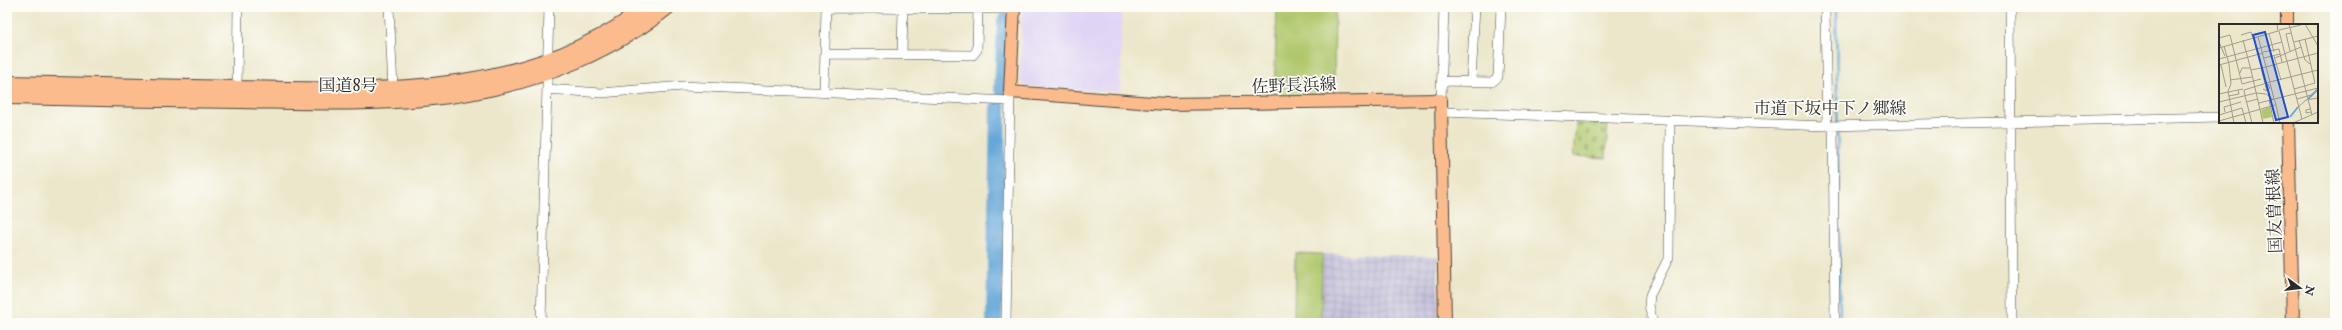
<svg xmlns="http://www.w3.org/2000/svg" width="2342" height="330" font-family="'IM FELL Double Pica','Noto Serif JP',serif">
	<defs>
		<pattern id="industrial-grid" width="8" height="8" patternUnits="userSpaceOnUse"><rect width="8" height="8" fill="#c4c0db"/><path d="M0 4h8M4 0v8" fill="none" stroke="#a9a5bc"/></pattern>
		<pattern id="cemetery-stones" width="16" height="16" patternUnits="userSpaceOnUse"><rect width="16" height="16" fill="#b0c86d"/><path d="M2 7V4a2 2 0 0 1 4 0v3zM10 15v-3a2 2 0 0 1 4 0v3z" fill="#8fa35a"/></pattern>
	</defs>
	<rect width="100%" height="100%" fill="#fdfcf7"/>
	<filter id="ink" filterUnits="userSpaceOnUse"><feTurbulence type="fractalNoise" baseFrequency=".025" numOctaves="2"/><feDisplacementMap in="SourceGraphic" scale="8" xChannelSelector="R" yChannelSelector="G"/><feConvolveMatrix kernelMatrix="1 2 1 2 8 2 1 2 1" color-interpolation-filters="sRGB"/></filter>
	<filter id="wash" filterUnits="userSpaceOnUse"><feTurbulence type="fractalNoise" baseFrequency=".012" numOctaves="4" result="noise"/><feDisplacementMap in="SourceGraphic" scale="16" xChannelSelector="R" yChannelSelector="G"/><feGaussianBlur stdDeviation="0.9" result="paint"/><feColorMatrix in="noise" values="0 0 0 0 0 0 0 0 0 0 0 0 0 0 0 0 0 1.4 0 .05"/><feComposite in="paint" operator="in"/></filter>
	<g filter="url(#wash)">
		<rect width="100%" height="100%" fill="#ece7cb"/>
		<path fill="#e0d4f4" d="M1022 7H1122L1120 92 1026 86 1020 81Z"/>
		<path fill="url(#industrial-grid)" d="M1323 254 1438 256 1439 323H1321Z"/>
		<path fill="#b0c86d" stroke="#6e7a4c" d="M1277 7H1335L1334 94 1274 97Z
			M1295 253 1322 254 1321 323H1294Z"/>
		<path fill="url(#cemetery-stones)" stroke="#6e7a4c" d="M1576 123 1608 124 1606 158 1573 156Z"/>
		<g fill="none" stroke-linecap="round" stroke-linejoin="round">
			<path stroke="#66a7d9" stroke-width="2.5" d="M1836 7 1840 323"/>
			<path stroke="#66a7d9" stroke-width="16" d="M1002 89 1005 21
				M994 323 998 108"/>
		</g>
	</g>
	<g filter="url(#ink)">
		<g fill="none" stroke-linecap="round" stroke-linejoin="round">
			<g stroke="#484743" stroke-width="10">
				<path id="minor" d="M389 7 393 88
					M1825 7 1827 126
					M2010 7 2012 323
					M826 8 1014 9
					M825 54 973 55 977 50 978 7
					M902 54 903 8
					M1442 81 1492 82 1498 77 1501 7
					M1471 82 1475 7
					M237 88 238 7
					M547 89 601 93 683 86 1010 101
					M824 91 826 7
					M1441 100 1444 7
					M1441 112 1827 126 2220 117
					M1833 126 1835 323
					M541 323 549 7
					M1006 323 1010 95
					M1653 323 1649 305 1650 295 1669 257 1670 121"/>
			</g>
			<g stroke="#484743" stroke-width="14">
				<path id="major" d="M1014 7 1010 92 1165 104 1441 100 1445 323
					M2287 7V25
					M2288 122 2293 323"/>
			</g>
			<g stroke="#484743" stroke-width="16">
				<path id="highway" d="M7 83C84 84 161 86 238 88 380 91 527 98 646 7
					M7 97C85 99 162 100 240 101 360 103 464 110 577 61 610 46 640 30 668 7"/>
			</g>
			<use href="#minor" stroke="#fff" stroke-width="9"/>
			<use href="#major" stroke="#fbbb8c" stroke-width="12"/>
			<use href="#highway" stroke="#fbbb8c" stroke-width="14"/>
		</g>
	</g>
	<g text-anchor="middle" stroke-width="3.5" stroke-linejoin="round" paint-order="stroke">
		<g font-size="17" fill="#2b2b2b" stroke="#fdfcf7">
			<text x="348" y="91">国道8号</text>
			<text transform="translate(1294 85) rotate(-2)" y="6">佐野長浜線</text>
			<text x="1830" y="114">市道下坂中下ノ郷線</text>
			<text transform="translate(2274 211) rotate(-92)" y="6">国友曽根線</text>
		</g>
	</g>
	<g transform="translate(2219 24)">
		<rect width="99" height="99" fill="#ece7cb"/>
		<path d="M51 83 53 93 44 95 42 86Z" fill="#b0c86d"/>
		<path fill="none" stroke="#66a7d9" stroke-width="2" d="M89 75 99 65M71 93 79 83"/>
		<path fill="none" stroke="#9f9c8b" stroke-width="1" d="M70 0 93 91M86 0 99 22M60 6 82 1M60 7 83 95M50 10 55 28M22 11 32 8 34 14M39 13 47 43M0 14 11 11 23 60 42 55M24 16 32 46M80 16 86 36 91 40M0 18 6 32M75 18 99 12M5 22 10 40 12 60 9 67 15 99M0 24 59 7 58 0M71 27 67 10 72 9M44 28 60 25 63 38M55 32 62 56M45 34 61 30M56 34 82 23M80 34 99 29M0 35 63 18M0 41 44 29M2 41 7 63M42 44 46 60M21 49 23 44H31M11 56 33 53M51 58 99 46M51 59 55 75M44 65 48 67 46 61 49 60 51 65M75 65 96 59 86 15M0 70 24 65M10 72 20 70 19 66M26 72 33 99M26 72 25 66 51 58 47 43 80 34M78 75 92 71M50 76 55 99M0 78 37 69 47 70 56 77 61 99M27 78 39 75M40 79 99 64M78 84 87 76 99 74M91 85 87 86V89L92 88M6 88 5 83 22 78M0 91 23 84 27 99M0 97 56 81M44 99 32 46 47 43M74 99 99 88"/>
		<path fill="#1d4ed8" fill-opacity="0.15" stroke="#1d4ed8" stroke-width="2" d="M46 8 69 93 57 96 34 11Z"/>
		<rect width="99" height="99" fill="none" stroke="#2b2b2b" stroke-width="2"/>
	</g>
	<rect width="2342" height="330" fill="none" stroke="#fdfcf7" stroke-width="24"/>
	<g transform="translate(2300 288) rotate(105)" stroke="#fdfcf7" stroke-width="3" paint-order="stroke">
	<path d="M0-3L7 15L0 10L-7 15Z" fill="#2b2b2b"/>
	<text y="-6" font-size="11" font-weight="bold" text-anchor="middle" fill="#2b2b2b">N</text>
	</g>
</svg>
